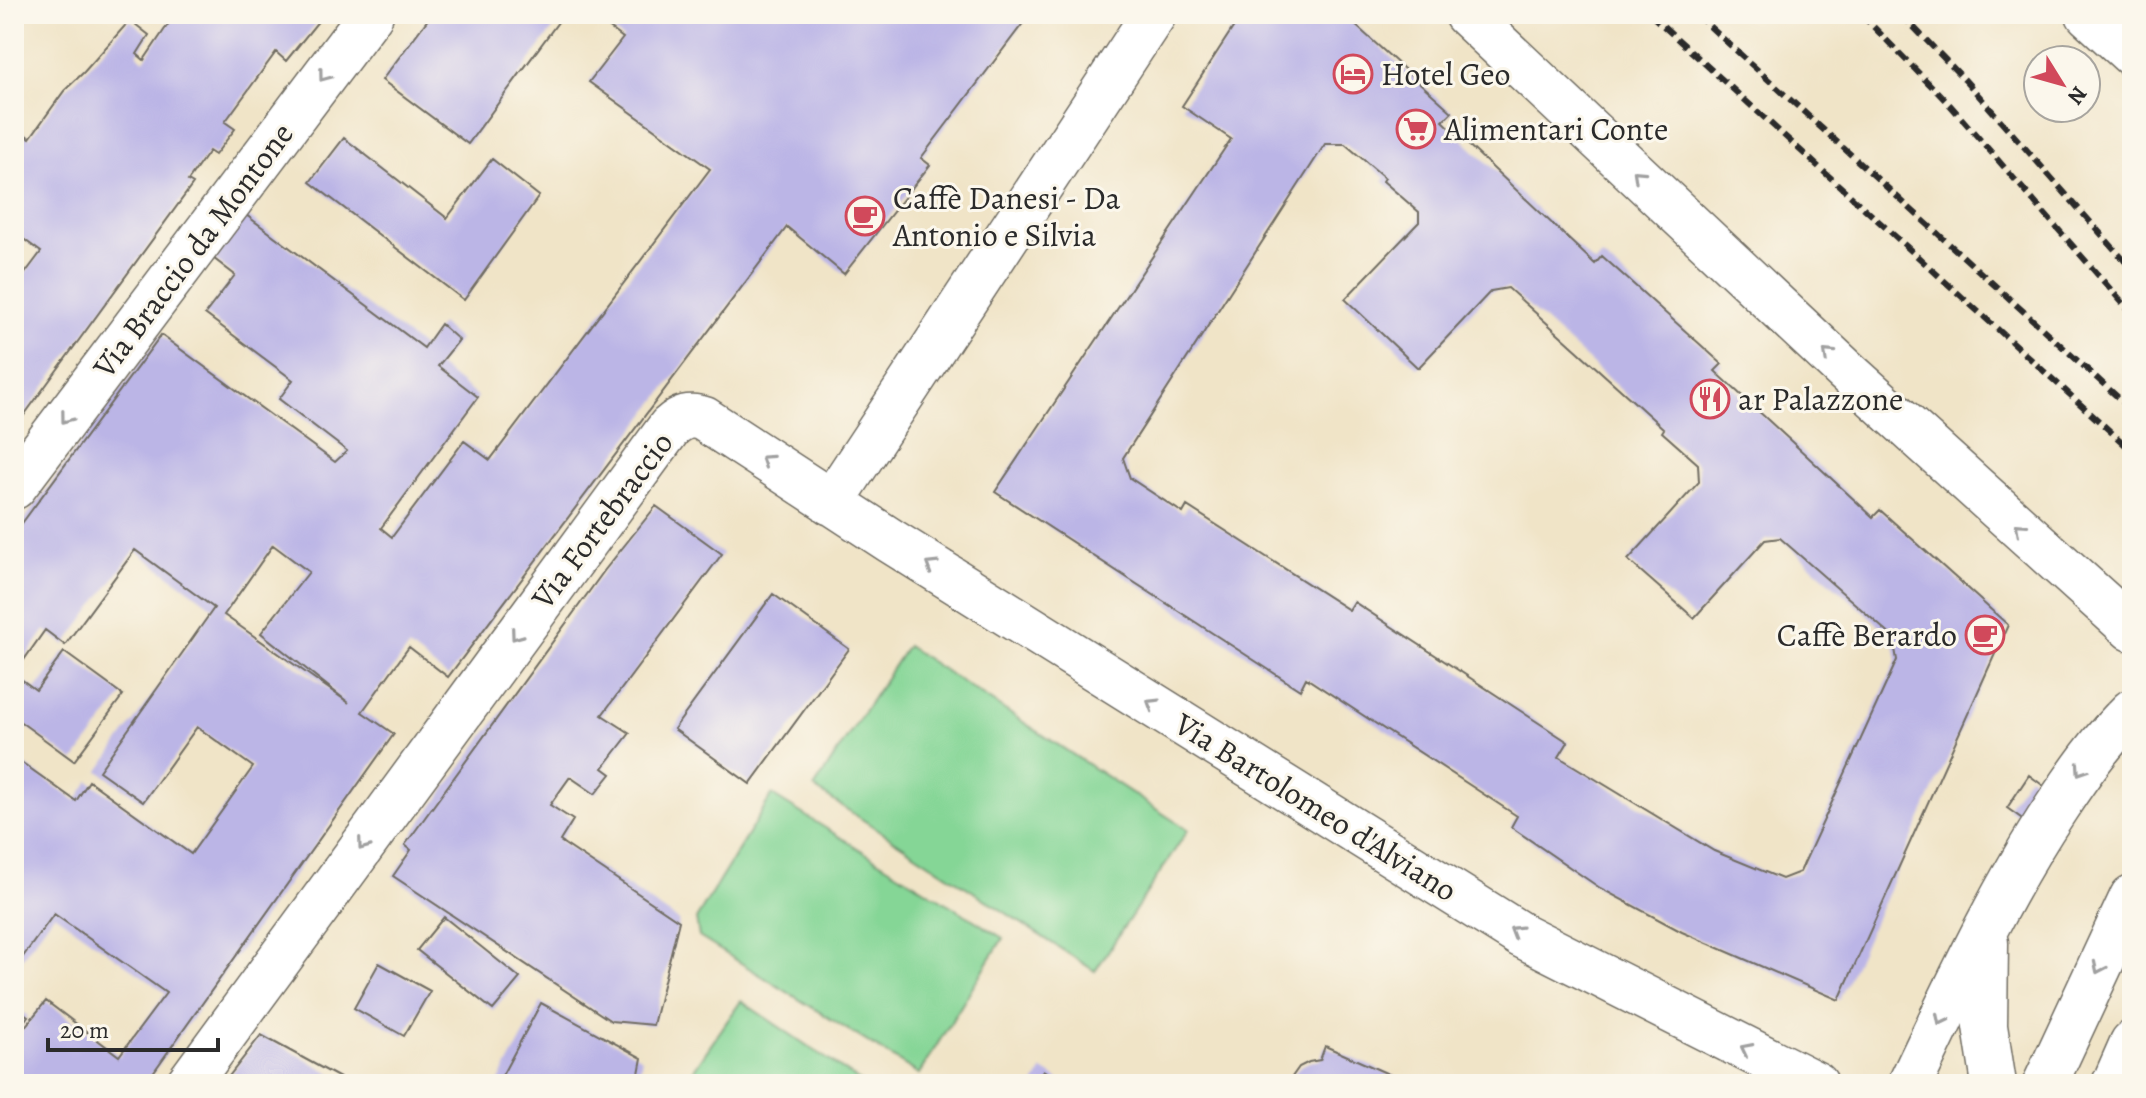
<svg xmlns="http://www.w3.org/2000/svg" width="2146" height="1098" font-family="Alegreya,serif">
	<rect width="100%" height="100%" fill="#fbf7ec"/>
	<filter id="ink" filterUnits="userSpaceOnUse"><feTurbulence type="fractalNoise" baseFrequency=".0125" numOctaves="2"/><feDisplacementMap in="SourceGraphic" scale="16" xChannelSelector="R" yChannelSelector="G"/><feConvolveMatrix kernelMatrix="1 2 1 2 8 2 1 2 1" color-interpolation-filters="sRGB"/></filter>
	<filter id="wash" filterUnits="userSpaceOnUse"><feTurbulence type="fractalNoise" baseFrequency=".006" numOctaves="4" result="noise"/><feDisplacementMap in="SourceGraphic" scale="32" xChannelSelector="R" yChannelSelector="G"/><feGaussianBlur stdDeviation="1.8" result="paint"/><feColorMatrix in="noise" values="0 0 0 0 0 0 0 0 0 0 0 0 0 0 0 0 0 1.4 0 .05"/><feComposite in="paint" operator="in"/></filter>
	<g filter="url(#wash)">
		<rect width="100%" height="100%" fill="#f0e4c7"/>
		<path fill="#85d696" stroke="#588060" stroke-width="2" d="M907 646 1188 830 1095 971 814 788Z
			M772 795 1003 938 919 1074 699 937 696 919Z
			M741 1001 864 1084H684Z"/>
		<g id="blocks">
			<path fill="#bbb5e6" fill-rule="evenodd" d="M164 14H324L286 61 276 52 225 122 235 129 215 155 209 151 188 181 193 184 14 429V288L41 252 14 232V126L30 138 64 91 84 72 130 20 149 35 137 54 144 60 171 20Z
				M432 14H564L468 144 382 80Z
				M591 14H1030L921 158 930 165 844 274 787 227 448 677 409 647 362 712 394 734 145 1084H20L14 1081V1040L46 1001 119 1056 166 993 54 914 14 969V825L16 822 14 820V757L76 801 89 781 191 854 253 767 197 727 143 802 99 771 214 608 135 550 65 645 45 630 14 674V534L161 335 335 462 347 451 279 399 293 380 205 314 235 275 213 258 246 215 424 348 441 324 459 340 438 366 478 397 381 528 392 537 464 441 490 460 710 169 589 82 623 38ZM273 545 309 572 261 633 349 703 224 615Z
				M1242 14H1343L1452 112 1443 121 1595 264 1602 256 1722 364 1715 371 1873 517 1880 510 2008 625 1839 1000 1682 932 1600 888 1511 827 1517 816 1306 678 1300 690 995 492 1231 139 1182 106ZM1325 144H1345L1385 178 1383 181 1419 212V222L1345 299 1418 368 1491 291 1508 288 1664 429 1662 432 1698 464 1699 482 1628 560 1694 618 1765 540 1780 538 1893 637 1897 660 1800 872 1782 879 1714 851 1559 757 1568 742 1354 602 1349 610 1187 506 1183 513 1130 478 1123 458Z
				M344 138 447 218 492 159 539 196 464 300 310 182Z
				M656 506 722 554 602 715 630 733 603 768 611 774 595 794 570 777 550 805 573 820 560 841 679 921 653 1025 611 1021 393 876 411 850 405 845 604 571Z
				M773 594 849 649 750 784 674 729Z
				M64 652 123 695 74 761 18 720 14 725V674L36 690Z
				M2029 775 2053 793 2031 825 2007 808Z
				M444 917 520 978 493 1010 417 950Z
				M379 963 430 991 404 1036 354 1008Z
				M541 1003 642 1058 637 1084 498 1083Z
				M14 1006 28 1016 14 1035Z
				M261 1035 351 1084H223Z
				M1325 1046 1411 1084H1287L1299 1067 1309 1062 1320 1060Z
				M1043 1070 1066 1084H1034Z"/>
		</g>
	</g>
	<g filter="url(#ink)">
		<use href="#blocks" fill-opacity="0" stroke="#706c62" stroke-width="2"/>
		<g fill="none" stroke-linecap="round" stroke-linejoin="round">
			<g stroke="#706c62" stroke-width="47">
				<path id="street" d="M2088 14 2132 54
					M14 487 371 14
					M831 503 1154 14
					M1986 943 1985 1026 1994 1084
					M188 1084 670 427C681 417 690 414 704 419L891 541 1521 935 1816 1084
					M1910 1084C1955 990 1998 895 2056 808 2079 773 2102 740 2132 711"/>
			</g>
			<g stroke="#706c62" stroke-width="47">
				<path id="secondary" d="M1466 14 1845 370 2132 629
					M2045 1084 2132 897"/>
			</g>
			<g stroke="#706c62" stroke-width="47">
				<path id="highway" d="M2114 1084 2132 1043"/>
			</g>
			<use href="#street" stroke="#fff" stroke-width="44"/>
			<use href="#secondary" stroke="#fff" stroke-width="44"/>
			<use href="#highway" stroke="#fff" stroke-width="44"/>
			<path stroke="#2b2b2b" stroke-width="6" stroke-dasharray="12 6" stroke-linecap="butt" d="M1650 14 2132 451
				M1696 14 2132 410
				M1861 14 1950 105 2132 314
				M1901 14 1964 79 2132 269"/>
		</g>
		<defs><path id="oneway-chevron" d="M-2-3.5L2.5 0L-2 3.5" fill="none" stroke-width="1.6" stroke-linecap="round" stroke-linejoin="round" transform="scale(2)"/></defs>
		<g stroke="#a0a0a0">
			<use href="#oneway-chevron" transform="translate(324 76) rotate(127)"/>
			<use href="#oneway-chevron" transform="translate(1638 175) rotate(-137)"/>
			<use href="#oneway-chevron" transform="translate(1828 354) rotate(-137)"/>
			<use href="#oneway-chevron" transform="translate(66 418) rotate(127)"/>
			<use href="#oneway-chevron" transform="translate(766 460) rotate(-146)"/>
			<use href="#oneway-chevron" transform="translate(2020 528) rotate(-138)"/>
			<use href="#oneway-chevron" transform="translate(931 566) rotate(-148)"/>
			<use href="#oneway-chevron" transform="translate(516 635) rotate(126)"/>
			<use href="#oneway-chevron" transform="translate(1152 704) rotate(-148)"/>
			<use href="#oneway-chevron" transform="translate(2081 770) rotate(124)"/>
			<use href="#oneway-chevron" transform="translate(363 845) rotate(126)"/>
			<use href="#oneway-chevron" transform="translate(1515 931) rotate(-149)"/>
			<use href="#oneway-chevron" transform="translate(2099 968) rotate(115)"/>
			<use href="#oneway-chevron" transform="translate(1941 1020) rotate(116)"/>
			<use href="#oneway-chevron" transform="translate(1746 1049) rotate(-153)"/>
		</g>
	</g>
	<defs>
		<g id="hotel-ring" transform="scale(2)"><circle r="9.5" fill="#fbf7ec" stroke="#d1495b" stroke-width="1.5"/><path d="M-6-4.5h1.5V1H6V5H4.5V3h-9V5H-6ZM-4 0a1.8 1.8 0 1 1 3.6 0ZM.5 0V-2.5h3Q6-2.5 6 0Z" fill="#d1495b"/></g>
		<g id="supermarket-ring" transform="scale(2)"><circle r="9.5" fill="#fbf7ec" stroke="#d1495b" stroke-width="1.5"/><path d="M-6-5.5h2.5l.6 2H6L4.5 2H-2.5L-4.4-4H-6ZM-1.5 3.2a1.3 1.3 0 1 0 .1 0ZM3 3.2a1.3 1.3 0 1 0 .1 0Z" fill="#d1495b"/></g>
		<g id="cafe-ring" transform="scale(2)"><circle r="9.5" fill="#fbf7ec" stroke="#d1495b" stroke-width="1.5"/><path d="M-5.5-4.5H6V0H3Q3 3.5 0 3.5H-2.5Q-5.5 3.5-5.5 0ZM3-3.2v2h1.7v-2ZM-6 4.5H4V6H-6Z" fill="#d1495b"/></g>
		<g id="restaurant-ring" transform="scale(2)"><circle r="9.5" fill="#fbf7ec" stroke="#d1495b" stroke-width="1.5"/><path d="M-5-6h1v4h1v-4h1v4h1v-4h1v5L-1.5 .5V6h-2V.5L-5-1ZM5-6V6H3V1.5H1.5Q1.5-4 5-6Z" fill="#d1495b"/></g>
	</defs>
	<g fill-rule="evenodd">
		<use href="#hotel-ring" x="1353" y="74"/>
		<use href="#supermarket-ring" x="1416" y="129"/>
		<use href="#cafe-ring" x="865" y="216"/>
		<use href="#restaurant-ring" x="1710" y="399"/>
		<use href="#cafe-ring" x="1985" y="635"/>
	</g>
	<g text-anchor="middle" stroke-width="6" stroke-linejoin="round" paint-order="stroke">
		<g font-size="32" fill="#2b2b2b" stroke="#fbf7ec" text-anchor="start">
			<text x="1381" y="85">Hotel Geo</text>
			<text x="1444" y="140">Alimentari Conte</text>
			<text x="893" y="209">Caffè Danesi - Da<tspan x="893" dy="37">Antonio e Silvia</tspan></text>
			<text x="1738" y="410">ar Palazzone</text>
			<text x="1957" y="646" text-anchor="end">Caffè Berardo</text>
		</g>
		<g font-size="32" fill="#2b2b2b" stroke="#fbf7ec">
			<text transform="translate(193 250) rotate(-53)" y="11">Via Braccio da Montone</text>
			<text transform="translate(602 520) rotate(-53)" y="11">Via Fortebraccio</text>
			<text transform="translate(1316 807) rotate(32)" y="11">Via Bartolomeo d'Alviano</text>
		</g>
	</g>
	<rect width="2146" height="1098" fill="none" stroke="#fbf7ec" stroke-width="48"/>
	<g transform="translate(2062 84) rotate(127)"><circle r="38" fill="#fbf7ec" stroke="#a8a59f" stroke-width="2"/>
	<path d="M0-6L14 30L0 20L-14 30Z" fill="#d1495b"/>
	<text y="-12" font-size="22" font-weight="bold" text-anchor="middle" fill="#2b2b2b">N</text>
	</g>
	<path d="M48 1038v12h170v-12" fill="none" stroke="#2b2b2b" stroke-width="4"/>
	<text x="60" y="1038" font-size="24" fill="#2b2b2b" stroke="#fbf7ec" stroke-width="6" paint-order="stroke">20 m</text>
</svg>
